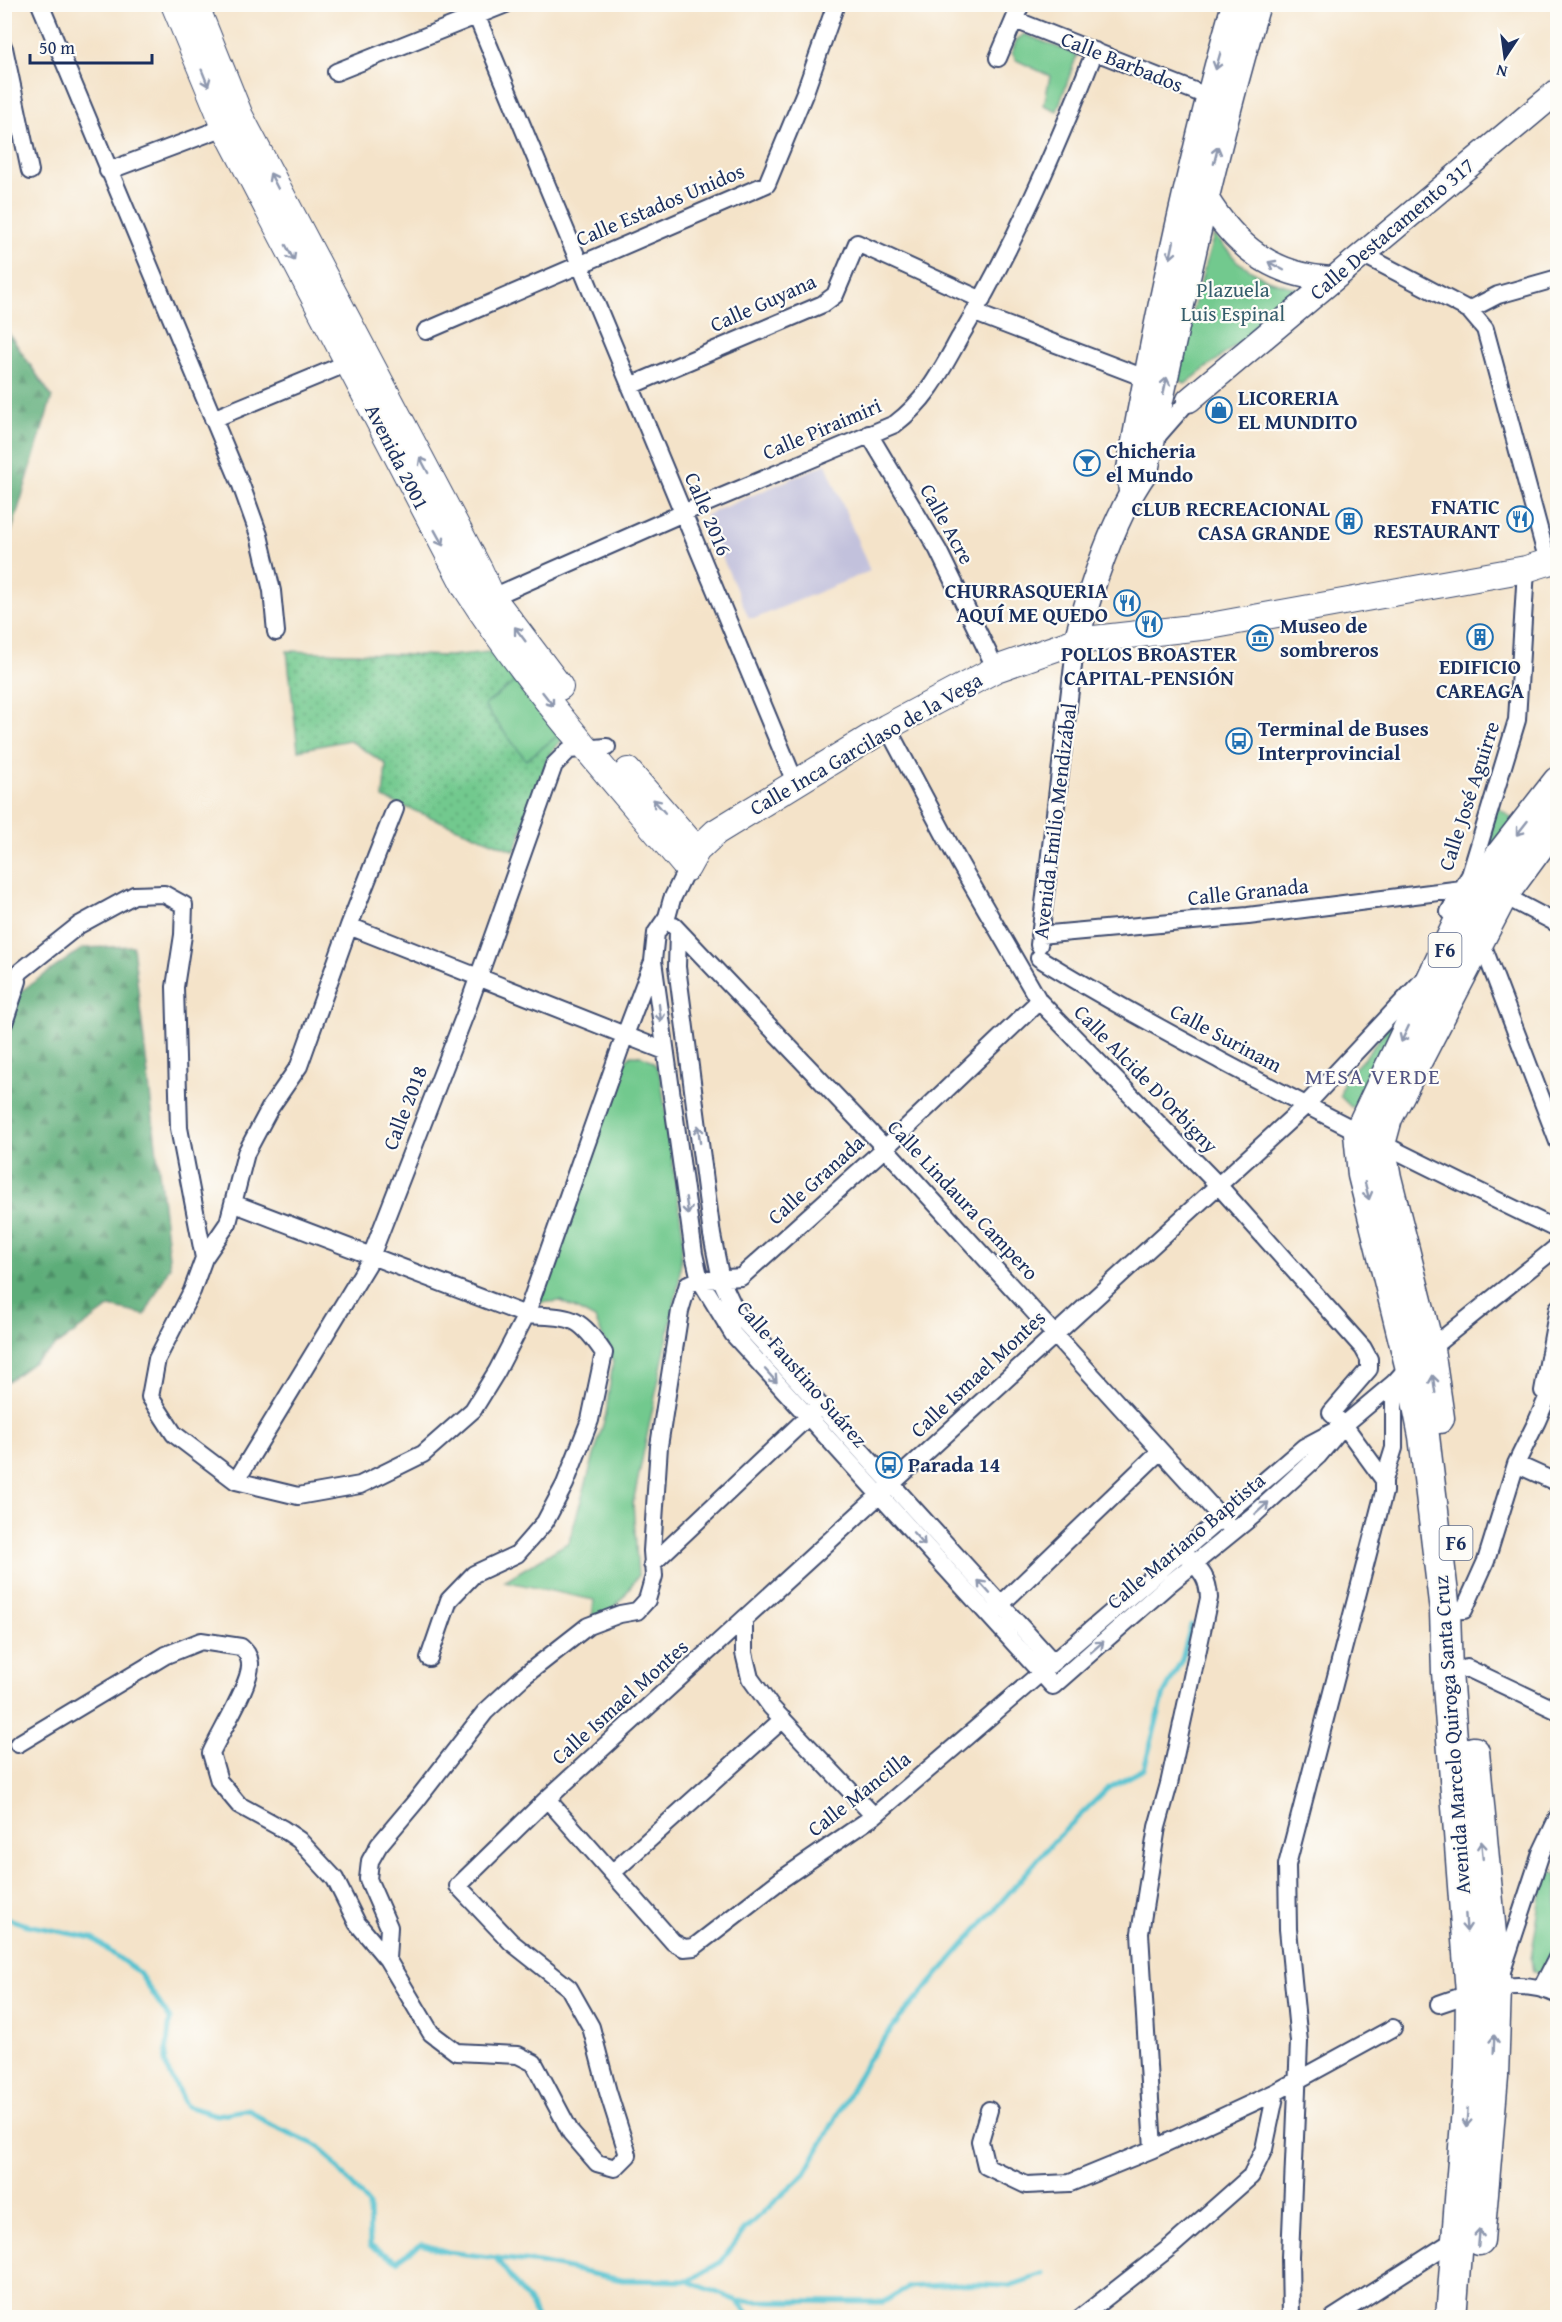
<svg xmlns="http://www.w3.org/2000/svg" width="1562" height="2322" font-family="'Gentium Book Plus',serif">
	<defs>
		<pattern id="grass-dots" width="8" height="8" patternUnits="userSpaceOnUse" patternTransform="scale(1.5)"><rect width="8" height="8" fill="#72c98e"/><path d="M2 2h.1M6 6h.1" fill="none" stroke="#5da477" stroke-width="1.8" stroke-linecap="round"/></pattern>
		<pattern id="forest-firs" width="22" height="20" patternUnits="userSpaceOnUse" patternTransform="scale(1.5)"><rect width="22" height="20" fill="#5dad79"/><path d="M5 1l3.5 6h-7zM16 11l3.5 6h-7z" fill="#4c8d66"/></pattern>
	</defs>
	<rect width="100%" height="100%" fill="#fdfcf7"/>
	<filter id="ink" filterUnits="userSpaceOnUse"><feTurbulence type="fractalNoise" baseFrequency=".0167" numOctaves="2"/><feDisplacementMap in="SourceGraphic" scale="12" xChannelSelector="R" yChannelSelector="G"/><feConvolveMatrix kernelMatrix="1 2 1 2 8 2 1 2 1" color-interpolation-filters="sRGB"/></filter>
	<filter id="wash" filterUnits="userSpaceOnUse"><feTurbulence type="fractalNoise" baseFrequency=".008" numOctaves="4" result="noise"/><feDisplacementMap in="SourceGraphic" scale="24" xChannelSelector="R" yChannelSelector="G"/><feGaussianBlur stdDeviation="1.35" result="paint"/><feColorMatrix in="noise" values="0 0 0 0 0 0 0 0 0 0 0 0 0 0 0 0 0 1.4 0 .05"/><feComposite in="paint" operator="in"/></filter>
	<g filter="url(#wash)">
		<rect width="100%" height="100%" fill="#f4e3c9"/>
		<path fill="#c2c1dc" d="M826 464 870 571 756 618H749L706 521V515Z"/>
		<path fill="url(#grass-dots)" stroke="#467c76" stroke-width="1.5" d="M287 651 449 656 499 651 565 736 548 757 515 851 383 798 386 764 349 740 298 750Z"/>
		<path fill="url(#forest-firs)" stroke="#3c6e6c" stroke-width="1.5" d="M5 328 52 397 5 553Z
			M133 946 170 1266 145 1315 110 1307 5 1383 4 1003 83 948Z"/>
		<path fill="#72c98e" stroke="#467c76" stroke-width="1.5" d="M1024 34 1077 55 1057 111 1044 105 1050 76 1016 60 1012 53 1016 41Z
			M1214 235 1238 262 1267 280 1307 291 1185 384 1174 375Z
			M517 680 560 734 526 760 484 706Z
			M1495 805 1519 824 1470 878Z
			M1413 993 1362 1106 1351 1107 1340 1096 1344 1079 1366 1056Z
			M631 1055C649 1055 657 1062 661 1079L683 1235 679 1282 633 1503 638 1576 624 1596 609 1613 592 1618 594 1600 504 1581 569 1542 606 1414 613 1360 595 1319 561 1301 538 1303 622 1064Z
			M1545 1870 1557 1874V1955L1545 1975 1533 1972 1531 1959Z"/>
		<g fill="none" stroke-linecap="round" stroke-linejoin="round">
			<path stroke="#56c2d0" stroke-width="5" d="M4 1917 23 1924 92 1938 139 1973 170 2019 165 2064 186 2106 217 2115 249 2109 265 2122 320 2147 369 2205 370 2246 397 2261 421 2244 448 2252 540 2263 622 2280 688 2281 721 2262 745 2229 805 2174 867 2061 900 2018 1054 1841 1107 1789 1144 1769 1164 1694 1182 1659 1191 1625
				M496 2258 532 2306 537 2318
				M688 2281 738 2301 751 2318
				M738 2301 884 2302 908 2287 956 2284 1009 2286 1044 2274"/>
		</g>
	</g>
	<g filter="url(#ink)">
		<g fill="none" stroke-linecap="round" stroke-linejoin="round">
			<g stroke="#3c4a6e" stroke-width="20">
				<path id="street" d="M40 4 241 485 259 535 272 591 276 632
					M477 17 795 782
					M1015 20 1207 96 1219 97
					M4 48 30 171
					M998 58 1021 4
					M336 72 506 4
					M108 171 225 127
					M1362 254 1469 310 1485 329 1548 562
					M1469 310 1498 295 1558 278
					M975 313 1145 378
					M426 331 767 184 805 92 836 4
					M630 386 823 304 835 295 857 243 982 300
					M213 419 348 363
					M869 434 938 550 996 669
					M1154 440 1189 400
					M486 600 683 513 895 424C927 400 941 371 960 337 1014 246 1056 149 1095 51
					M887 727 960 864 1039 1001 1219 1186 1363 1348 1369 1359V1369L1331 1413 1344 1425 1384 1480V1492L1287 1865 1288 1929 1299 2042 1290 2257 1291 2318
					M687 868 672 899 667 917 656 933 653 961 694 1254 700 1280 733 1334 1053 1686 1169 1584 1255 1514 1318 1456 1344 1425 1394 1383 1410 1365 1558 1246
					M1497 892 1558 924
					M1449 912 1470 875 1517 720 1526 569
					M349 926 665 1051
					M674 926 885 1148 1229 1526
					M678 931 677 967 712 1235 721 1280 737 1314 1052 1661
					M1039 935 1248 916 1462 889
					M1480 938 1558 1142
					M1039 945 1076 641
					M1039 958C1098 995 1160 1028 1221 1061 1332 1120 1444 1175 1558 1230
					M4 992 21 971 79 925 134 895 164 894 184 905 183 935 175 987 179 1128 204 1258 192 1291 157 1359 150 1397 174 1434 236 1481 298 1496 360 1485 423 1454 473 1410 497 1371 526 1315 625 1035 652 964
					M1039 1001 885 1148 741 1277 700 1280 688 1284 680 1311 659 1446 652 1551 654 1576 647 1600 637 1611 620 1614 588 1626 524 1676 485 1712 416 1801 379 1845 370 1861 368 1879 389 1927 387 1959 431 2033 456 2052 518 2055 534 2063 571 2133 597 2163 615 2168 628 2155 608 2092 591 2027 569 1988 511 1942 458 1886 547 1799 1305 1106 1422 981
					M4 1023 18 981
					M235 1204 526 1315C571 1318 577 1313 604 1353L590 1420 565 1484 545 1522 517 1554 474 1574 449 1600 429 1658
					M204 1258 228 1223 246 1153 270 1108 299 1066 349 926 395 809
					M1543 1391 1558 1308
					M1516 1464 1558 1483
					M1384 1480 1394 1448V1383
					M236 1481 368 1264 466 1012 554 765 569 750 607 747
					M652 1564 815 1410
					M994 1611 1159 1452
					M1445 1611 1464 1610 1486 1561 1516 1464 1537 1421 1558 1373
					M744 1619V1653L750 1678 771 1707 874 1816
					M1447 1672 1467 1668 1558 1711
					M18 1744 166 1655 201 1641 241 1647C246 1652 249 1655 250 1663 252 1682 220 1733 211 1753L219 1781 239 1805 283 1829 299 1840 335 1879 357 1923 387 1959
					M547 1799 673 1942 684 1948 694 1947 782 1879 874 1816 1304 1447 1336 1430
					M612 1873 783 1719
					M1501 1974 1541 1853 1558 1817
					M1542 1987 1558 1956
					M1439 2004C1476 1991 1521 1976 1558 1995
					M989 2110 980 2141 986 2166 1026 2185 1070 2183 1153 2149 1276 2092 1393 2028
					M1153 2149 1140 1933 1157 1827 1169 1784 1209 1598C1208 1577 1201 1571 1187 1556
					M1080 2318 1173 2245 1251 2176 1264 2149 1276 2092
					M1333 2318 1459 2237
					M1557 2318 1558 2316"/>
			</g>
			<g stroke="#3c4a6e" stroke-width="27">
				<path id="secondary" d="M1198 196 1206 198C1236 247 1273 276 1332 279
					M1189 400 1558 91
					M1131 492 1129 469C1157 313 1190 157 1234 4
					M1076 641C1091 588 1114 515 1146 471 1179 314 1213 158 1258 4"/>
			</g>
			<g stroke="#3c4a6e" stroke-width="28">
				<path id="primary" d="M174 4 225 127 466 588C530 688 611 777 687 868L697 850 716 832 887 727 996 669 1076 641 1210 626 1526 569 1558 559
					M195 4 240 116 480 571 492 597 560 687
					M628 771 697 850"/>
			</g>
			<g stroke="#3c4a6e" stroke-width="33">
				<path id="highway" d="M1439 1418 1429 1349 1386 1178 1380 1144 1387 1118 1502 896 1558 820
					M1474 1752 1496 1988 1493 2076 1479 2240
					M1451 2318 1470 2069 1471 1993 1447 1672 1445 1611 1424 1436 1410 1365 1363 1175 1359 1133 1460 920 1501 855 1558 782"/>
			</g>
			<use href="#street" stroke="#fff" stroke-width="16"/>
			<use href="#secondary" stroke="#fff" stroke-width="24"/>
			<use href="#primary" stroke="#fff" stroke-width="26"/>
			<use href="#highway" stroke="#fff" stroke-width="30"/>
		</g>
		<defs><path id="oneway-shaft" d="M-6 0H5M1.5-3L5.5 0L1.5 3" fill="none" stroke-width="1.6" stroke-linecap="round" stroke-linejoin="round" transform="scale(1.5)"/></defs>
		<g stroke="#8d97ae">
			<use href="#oneway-shaft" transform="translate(1218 61) rotate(106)"/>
			<use href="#oneway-shaft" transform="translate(205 78) rotate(68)"/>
			<use href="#oneway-shaft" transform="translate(1216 155) rotate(-76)"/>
			<use href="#oneway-shaft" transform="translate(274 181) rotate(-117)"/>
			<use href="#oneway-shaft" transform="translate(1172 250) rotate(102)"/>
			<use href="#oneway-shaft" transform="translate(290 253) rotate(62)"/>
			<use href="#oneway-shaft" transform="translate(1276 266) rotate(-152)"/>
			<use href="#oneway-shaft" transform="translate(1165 386) rotate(-78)"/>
			<use href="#oneway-shaft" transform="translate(424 465) rotate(-118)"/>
			<use href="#oneway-shaft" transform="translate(439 538) rotate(61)"/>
			<use href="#oneway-shaft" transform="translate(520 634) rotate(-127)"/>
			<use href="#oneway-shaft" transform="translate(548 699) rotate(52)"/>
			<use href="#oneway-shaft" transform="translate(659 806) rotate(-131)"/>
			<use href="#oneway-shaft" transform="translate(1522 828) rotate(128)"/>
			<use href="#oneway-shaft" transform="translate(660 1013) rotate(83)"/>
			<use href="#oneway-shaft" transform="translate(1405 1034) rotate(115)"/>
			<use href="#oneway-shaft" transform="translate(699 1134) rotate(-97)"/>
			<use href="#oneway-shaft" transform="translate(1367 1191) rotate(76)"/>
			<use href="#oneway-shaft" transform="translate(687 1206) rotate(82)"/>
			<use href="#oneway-shaft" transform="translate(771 1376) rotate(48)"/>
			<use href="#oneway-shaft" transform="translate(1434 1384) rotate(-98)"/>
			<use href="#oneway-shaft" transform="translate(1262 1508) rotate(-42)"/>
			<use href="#oneway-shaft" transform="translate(919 1539) rotate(48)"/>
			<use href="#oneway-shaft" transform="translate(984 1587) rotate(-132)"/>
			<use href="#oneway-shaft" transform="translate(1097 1647) rotate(-41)"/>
			<use href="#oneway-shaft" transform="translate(1482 1850) rotate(-95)"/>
			<use href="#oneway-shaft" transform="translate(1466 1923) rotate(86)"/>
			<use href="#oneway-shaft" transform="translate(1494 2044) rotate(-88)"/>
			<use href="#oneway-shaft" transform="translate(1467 2118) rotate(94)"/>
			<use href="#oneway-shaft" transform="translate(1479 2238) rotate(-85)"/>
		</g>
	</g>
	<defs>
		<g id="shop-ring" transform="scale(1.35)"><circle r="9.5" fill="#fdfcf7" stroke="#1f6fb2" stroke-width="1.5"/><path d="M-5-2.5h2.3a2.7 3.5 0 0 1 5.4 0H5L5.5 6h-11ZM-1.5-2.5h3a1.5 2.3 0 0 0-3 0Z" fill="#1f6fb2"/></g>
		<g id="bar-ring" transform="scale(1.35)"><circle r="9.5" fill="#fdfcf7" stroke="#1f6fb2" stroke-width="1.5"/><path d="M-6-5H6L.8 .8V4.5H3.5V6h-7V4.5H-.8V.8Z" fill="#1f6fb2"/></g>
		<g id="restaurant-ring" transform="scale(1.35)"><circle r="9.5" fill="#fdfcf7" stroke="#1f6fb2" stroke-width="1.5"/><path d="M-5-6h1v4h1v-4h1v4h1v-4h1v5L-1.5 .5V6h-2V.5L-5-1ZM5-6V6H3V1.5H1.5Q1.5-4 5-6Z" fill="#1f6fb2"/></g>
		<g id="building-ring" transform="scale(1.35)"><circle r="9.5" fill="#fdfcf7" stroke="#1f6fb2" stroke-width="1.5"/><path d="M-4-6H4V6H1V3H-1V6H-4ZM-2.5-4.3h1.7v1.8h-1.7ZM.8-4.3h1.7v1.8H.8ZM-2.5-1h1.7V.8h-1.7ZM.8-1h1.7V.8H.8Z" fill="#1f6fb2"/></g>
		<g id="museum-ring" transform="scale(1.35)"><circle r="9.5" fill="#fdfcf7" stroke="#1f6fb2" stroke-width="1.5"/><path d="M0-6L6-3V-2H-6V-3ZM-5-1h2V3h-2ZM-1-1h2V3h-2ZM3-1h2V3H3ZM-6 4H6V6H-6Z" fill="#1f6fb2"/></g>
		<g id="bus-ring" transform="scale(1.35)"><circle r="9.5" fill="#fdfcf7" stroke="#1f6fb2" stroke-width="1.5"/><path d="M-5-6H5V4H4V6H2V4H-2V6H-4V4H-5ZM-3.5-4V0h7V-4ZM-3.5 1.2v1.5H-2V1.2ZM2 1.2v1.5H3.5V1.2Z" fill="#1f6fb2"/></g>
	</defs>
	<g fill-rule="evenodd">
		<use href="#shop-ring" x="1219" y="410"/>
		<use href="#bar-ring" x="1087" y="463"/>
		<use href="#restaurant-ring" x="1520" y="519"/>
		<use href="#building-ring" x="1349" y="521"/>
		<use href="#restaurant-ring" x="1127" y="603"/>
		<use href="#restaurant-ring" x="1149" y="624"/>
		<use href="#building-ring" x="1480" y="637"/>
		<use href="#museum-ring" x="1260" y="638"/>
		<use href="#bus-ring" x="1239" y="741"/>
		<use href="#bus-ring" x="889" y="1465"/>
	</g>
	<g text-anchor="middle" stroke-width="4.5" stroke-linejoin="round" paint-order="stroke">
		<g fill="#fdfcf7" stroke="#5f6c8c" stroke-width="1.5">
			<rect x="1428.5" y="933" width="33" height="34" rx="4.5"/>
			<rect x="1439.5" y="1526" width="33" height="34" rx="4.5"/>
		</g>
		<g font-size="20" font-weight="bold" fill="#1b2f5e">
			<text x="1445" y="957">F6</text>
			<text x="1456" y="1550">F6</text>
		</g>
		<g font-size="21" fill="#1b2f5e" stroke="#fdfcf7">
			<text transform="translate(1122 62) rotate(22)" y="7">Calle Barbados</text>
			<text transform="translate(660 205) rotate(-23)" y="7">Calle Estados Unidos</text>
			<text transform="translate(1392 229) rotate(-40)" y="7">Calle Destacamento 317</text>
			<text transform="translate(763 303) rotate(-24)" y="7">Calle Guyana</text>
			<text transform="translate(822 429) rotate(-23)" y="7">Calle Piraimiri</text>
			<text transform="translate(397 457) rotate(63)" y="7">Avenida 2001</text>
			<text transform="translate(708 514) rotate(67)" y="7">Calle 2016</text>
			<text transform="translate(947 524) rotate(61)" y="7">Calle Acre</text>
			<text transform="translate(866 744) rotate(-30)" y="7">Calle Inca Garcilaso de la Vega</text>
			<text transform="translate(1469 796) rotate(-72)" y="7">Calle José Aguirre</text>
			<text transform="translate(1055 821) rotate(-83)" y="7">Avenida Emilio Mendizábal</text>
			<text transform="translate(1248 892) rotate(-6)" y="7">Calle Granada</text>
			<text transform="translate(1226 1038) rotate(28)" y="7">Calle Surinam</text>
			<text transform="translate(1146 1079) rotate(46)" y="7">Calle Alcide D'Orbigny</text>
			<text transform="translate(405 1108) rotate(-69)" y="7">Calle 2018</text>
			<text transform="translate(816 1180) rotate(-42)" y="7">Calle Granada</text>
			<text transform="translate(963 1200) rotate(47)" y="7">Calle Lindaura Campero</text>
			<text transform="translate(802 1374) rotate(49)" y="7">Calle Faustino Suárez</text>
			<text transform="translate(978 1374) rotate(-43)" y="7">Calle Ismael Montes</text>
			<text transform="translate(1186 1541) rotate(-40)" y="7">Calle Mariano Baptista</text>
			<text transform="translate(620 1702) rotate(-42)" y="7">Calle Ismael Montes</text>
			<text transform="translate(1452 1735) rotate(-94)" y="7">Avenida Marcelo Quiroga Santa Cruz</text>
			<text transform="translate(859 1794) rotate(-38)" y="7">Calle Mancilla</text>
		</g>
		<g font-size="21" fill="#355d6c" stroke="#fdfcf7">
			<text x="1233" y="297">Plazuela<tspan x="1233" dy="24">Luis Espinal</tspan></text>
		</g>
		<g font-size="21" font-weight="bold" fill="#1b2f5e" stroke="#fdfcf7" text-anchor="start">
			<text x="1238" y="405">LICORERIA<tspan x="1238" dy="24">EL MUNDITO</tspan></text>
			<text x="1106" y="458">Chicheria<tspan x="1106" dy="24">el Mundo</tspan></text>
			<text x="1500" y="514" text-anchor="end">FNATIC<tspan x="1500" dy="24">RESTAURANT</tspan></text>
			<text x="1330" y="516" text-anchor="end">CLUB RECREACIONAL<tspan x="1330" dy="24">CASA GRANDE</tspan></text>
			<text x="1108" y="598" text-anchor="end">CHURRASQUERIA<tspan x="1108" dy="24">AQUÍ ME QUEDO</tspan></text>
			<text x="1280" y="633">Museo de<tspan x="1280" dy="24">sombreros</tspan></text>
			<text x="1149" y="661" text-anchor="middle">POLLOS BROASTER<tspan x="1149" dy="24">CAPITAL-PENSIÓN</tspan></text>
			<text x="1480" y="674" text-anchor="middle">EDIFICIO<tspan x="1480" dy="24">CAREAGA</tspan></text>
			<text x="1258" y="736">Terminal de Buses<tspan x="1258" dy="24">Interprovincial</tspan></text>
			<text x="908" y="1472">Parada 14</text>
		</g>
		<g font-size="22" letter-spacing="1.5" fill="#515483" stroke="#fdfcf7">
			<text x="1373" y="1084">MESA VERDE</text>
		</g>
	</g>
	<rect width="1562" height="2322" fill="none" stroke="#fdfcf7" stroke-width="24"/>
	<g transform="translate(1505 57) rotate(193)" stroke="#fdfcf7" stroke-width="4.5" paint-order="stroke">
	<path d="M0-4.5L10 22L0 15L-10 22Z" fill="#1b2f5e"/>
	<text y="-9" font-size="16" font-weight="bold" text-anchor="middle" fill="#1b2f5e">N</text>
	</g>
	<path d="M30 54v9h122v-9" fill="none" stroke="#1b2f5e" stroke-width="3"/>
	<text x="39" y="54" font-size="18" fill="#1b2f5e" stroke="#fdfcf7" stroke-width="4.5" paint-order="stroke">50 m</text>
</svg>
